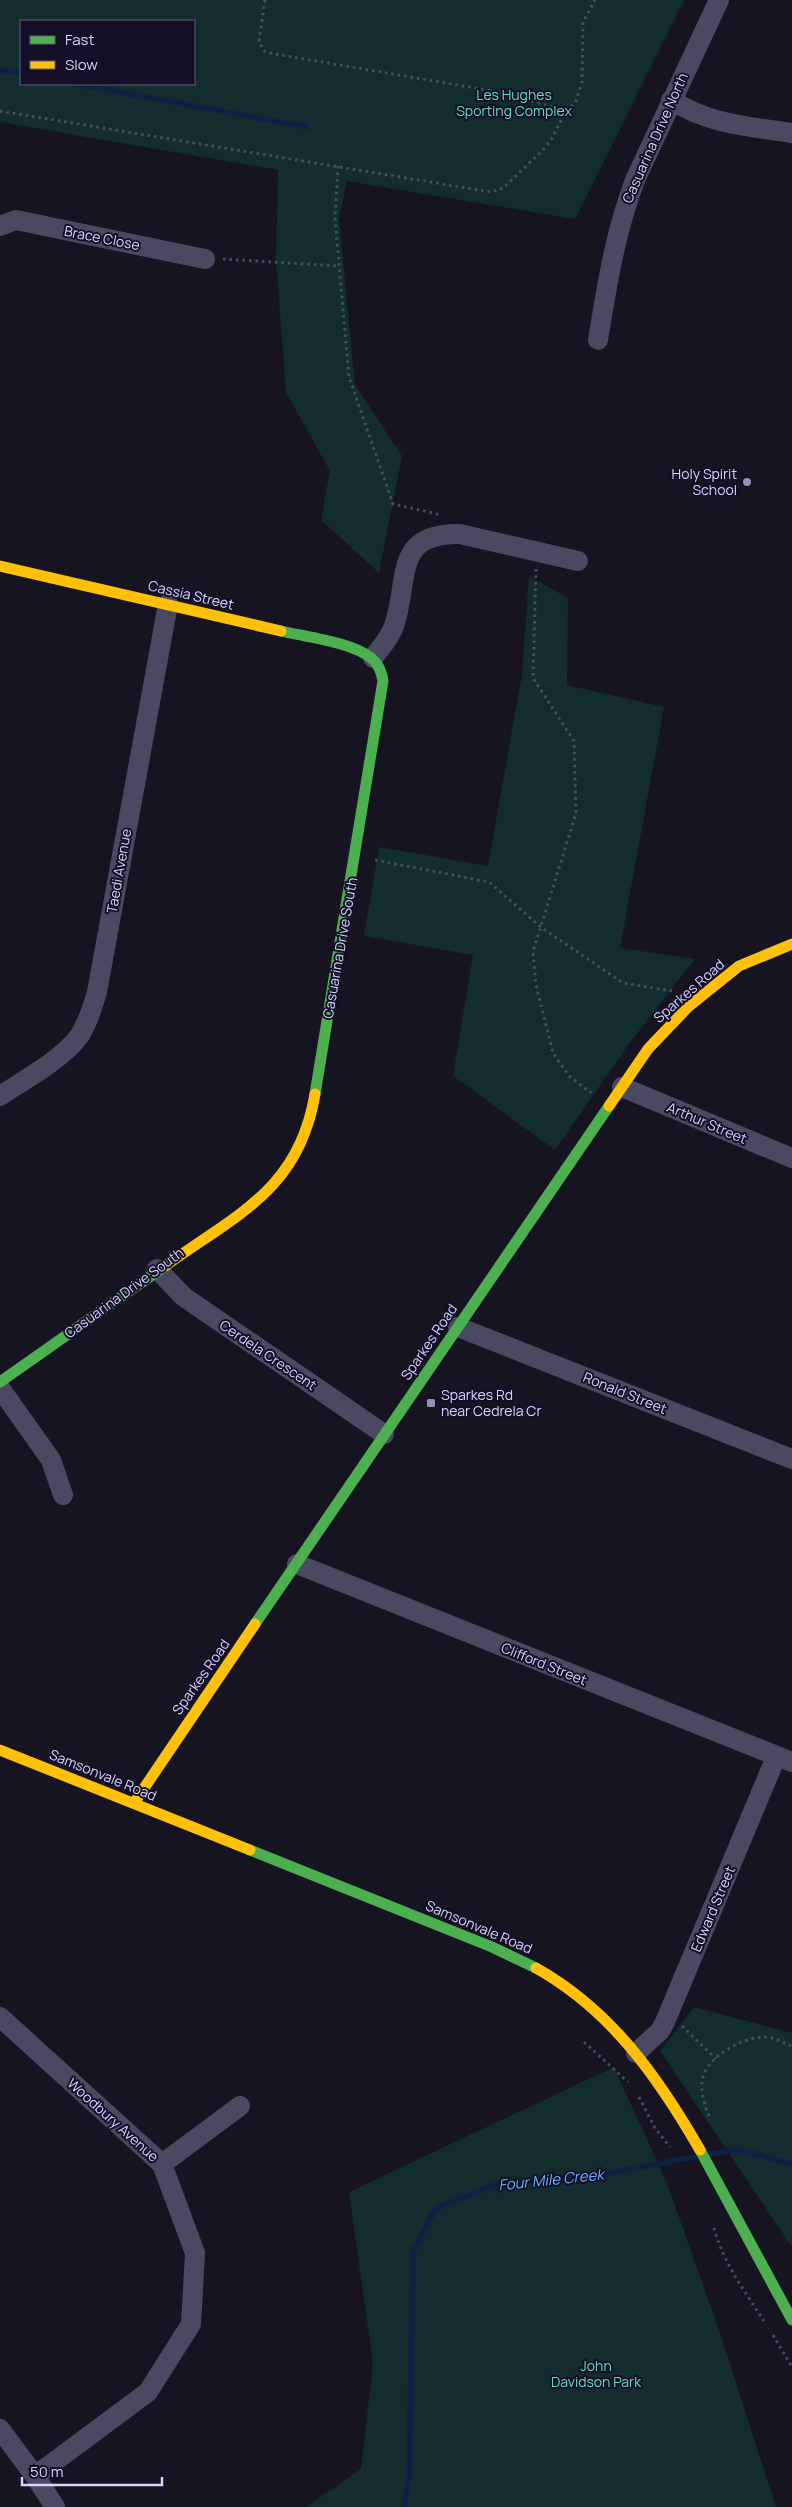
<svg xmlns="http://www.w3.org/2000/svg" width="792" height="2507" font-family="Manrope,sans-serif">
	<rect width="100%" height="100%" fill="#161421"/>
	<path fill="#132c2d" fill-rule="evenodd" d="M0 0H684L575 219 347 181 339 218 355 385 402 456 379 573 321 520 330 471 286 392 276 260 278 170 0 122ZM21 21H194V84H21Z
		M529 576 568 598 567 685 664 707 620 948 695 959 631 1041 555 1150 453 1076 473 955 364 936 379 847 488 866 522 674Z
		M694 2007 792 2033V2247L660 2051Z
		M614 2067 667 2183 719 2330 776 2507H306L361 2469 373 2364 349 2192Z"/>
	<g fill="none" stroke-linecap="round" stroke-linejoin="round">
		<path stroke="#0d2144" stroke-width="5.5" d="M0 70 21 73
			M76 84 307 127
			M711 2154 737 2149 792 2164
			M404 2507 409 2478 413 2251 436 2208 497 2184 600 2175 694 2157"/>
		<path stroke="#44505f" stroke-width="3" stroke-dasharray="2.5 4" stroke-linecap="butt" d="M265 0 259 41 264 51 269 53 510 94 556 108 565 113
			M0 111 491 192 503 188 542 151 551 140 565 113 576 101 582 82 583 22 595 0
			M338 166 335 218 349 377 393 504 442 515
			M223 259 339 266
			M536 569 533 678 574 741 576 813 533 952 536 985 553 1053 569 1076 591 1093
			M375 860 489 882 542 928 623 983 672 991
			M682 2026 716 2059
			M584 2042 628 2082
			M639 2097 655 2128 670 2147
			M709 2116C705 2108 701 2091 702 2082 704 2058 741 2038 763 2037 772 2036 783 2043 792 2046
			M714 2228C723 2262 745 2292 764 2321
			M773 2335 792 2367"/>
		<path stroke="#4a4962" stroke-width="20" d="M671 100C711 125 747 126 792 133
			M0 226 16 220 205 259
			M598 340C607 285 615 233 635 180L719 0
			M373 658C381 647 390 638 394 626 410 579 392 533 460 534L578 561
			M622 1087 792 1158
			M0 1096C24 1080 63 1059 80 1035 88 1022 93 1006 97 992L168 604
			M157 1269 184 1297 384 1434
			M458 1327 792 1459
			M0 1388 51 1460 63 1495
			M297 1564 792 1762
			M0 2017 162 2164 195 2253 191 2324 148 2392 35 2476
			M636 2053 660 2031 665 2022 776 1757
			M162 2164 240 2106
			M0 2429 35 2476 55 2507"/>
		<path stroke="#4caf50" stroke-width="11" d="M281 631C306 637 361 643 376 663 380 668 382 675 383 681L315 1094
			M0 1382 165 1266
			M255 1624 609 1106
			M250 1850 492 1947 536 1968
			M700 2150 792 2320"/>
		<path stroke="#ffc107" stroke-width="11" d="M0 566 281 631
			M609 1106 648 1049 688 1007 739 966 792 944
			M165 1266C237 1214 299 1190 315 1094
			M0 1750 250 1850
			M134 1803 255 1624
			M536 1968C611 2010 658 2077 700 2150"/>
	</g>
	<g fill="#9591b1" stroke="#130f26" stroke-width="2">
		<circle cx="747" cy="482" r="5"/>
		<rect x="426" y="1398" width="10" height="10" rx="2.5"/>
	</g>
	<g text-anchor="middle" stroke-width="4" stroke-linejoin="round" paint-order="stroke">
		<g font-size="14" fill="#5fe0c0" stroke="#130f26">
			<text x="514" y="100">Les Hughes<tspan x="514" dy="16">Sporting Complex</tspan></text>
			<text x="596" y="2371">John<tspan x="596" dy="16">Davidson Park</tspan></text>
		</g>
		<g font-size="14" fill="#d9d4ff" stroke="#130f26">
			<text transform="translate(655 138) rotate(-66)" y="5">Casuarina Drive North</text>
			<text transform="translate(102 238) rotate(11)" y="5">Brace Close</text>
			<text transform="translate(191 595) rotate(13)" y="5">Cassia Street</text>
			<text transform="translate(119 871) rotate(-80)" y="5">Taedi Avenue</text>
			<text transform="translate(340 948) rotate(-80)" y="5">Casuarina Drive South</text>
			<text transform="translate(689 991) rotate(-41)" y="5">Sparkes Road</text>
			<text transform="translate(707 1123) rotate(23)" y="5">Arthur Street</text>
			<text transform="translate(124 1293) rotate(-36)" y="5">Casuarina Drive South</text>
			<text transform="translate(429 1342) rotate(-56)" y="5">Sparkes Road</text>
			<text transform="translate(268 1355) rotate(34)" y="5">Cerdela Crescent</text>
			<text transform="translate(625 1393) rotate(22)" y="5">Ronald Street</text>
			<text transform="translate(544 1664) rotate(22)" y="5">Clifford Street</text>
			<text transform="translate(201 1677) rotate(-55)" y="5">Sparkes Road</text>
			<text transform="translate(103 1775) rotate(22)" y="5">Samsonvale Road</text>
			<text transform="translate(713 1909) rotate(-67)" y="5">Edward Street</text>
			<text transform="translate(479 1927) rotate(23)" y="5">Samsonvale Road</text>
			<text transform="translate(113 2120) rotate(42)" y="5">Woodbury Avenue</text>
		</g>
		<g font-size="14" fill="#d9d4ff" stroke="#130f26" text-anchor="end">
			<text x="737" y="479">Holy Spirit<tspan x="737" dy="16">School</tspan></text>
			<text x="441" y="1400" text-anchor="start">Sparkes Rd<tspan x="441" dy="16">near Cedrela Cr</tspan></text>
		</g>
		<g font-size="15" font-style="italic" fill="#62b6ff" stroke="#130f26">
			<text transform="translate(551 2180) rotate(-6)" y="5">Four Mile Creek</text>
		</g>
	</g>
	<rect x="20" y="20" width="175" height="65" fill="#130f26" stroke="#625e7d"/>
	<rect x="30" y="36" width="25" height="8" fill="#4caf50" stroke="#625e7d"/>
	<text x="65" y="45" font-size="15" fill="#d9d4ff">Fast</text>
	<rect x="30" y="61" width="25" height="8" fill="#ffc107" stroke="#625e7d"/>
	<text x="65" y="70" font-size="15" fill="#d9d4ff">Slow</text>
	<path d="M22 2477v8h140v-8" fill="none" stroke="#d9d4ff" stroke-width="2.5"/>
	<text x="30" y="2477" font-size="15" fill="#d9d4ff" stroke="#130f26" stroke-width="4" paint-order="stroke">50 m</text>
</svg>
